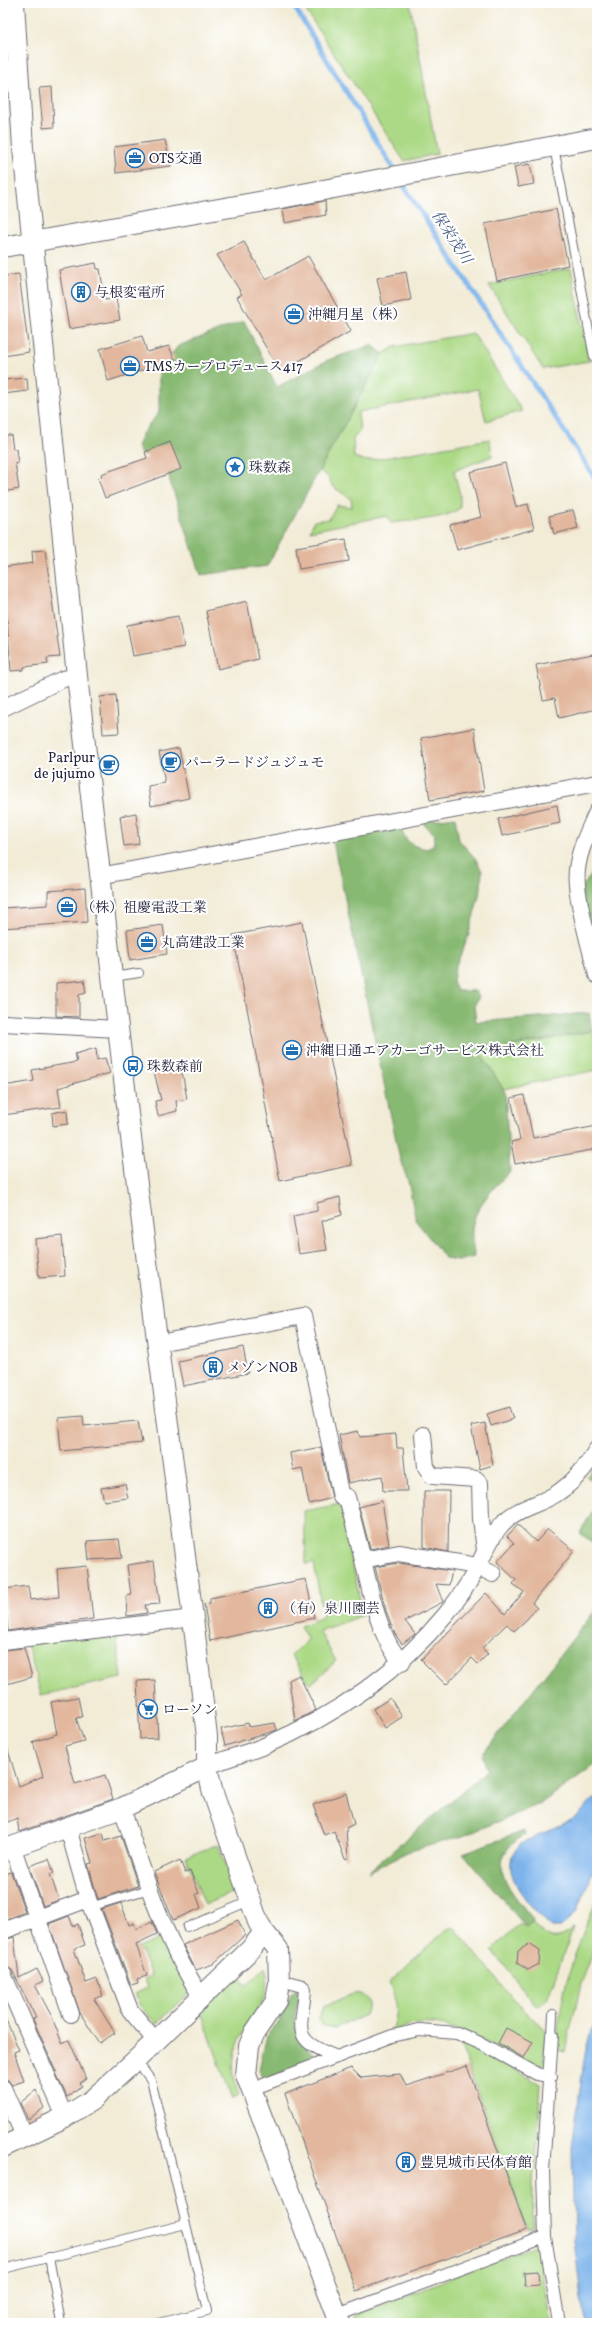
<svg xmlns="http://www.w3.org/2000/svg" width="600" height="2326" font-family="Vollkorn,'Noto Serif JP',serif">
	<rect width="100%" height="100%" fill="#fff"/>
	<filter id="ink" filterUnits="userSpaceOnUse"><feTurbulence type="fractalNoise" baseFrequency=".025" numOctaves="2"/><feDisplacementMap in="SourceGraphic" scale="8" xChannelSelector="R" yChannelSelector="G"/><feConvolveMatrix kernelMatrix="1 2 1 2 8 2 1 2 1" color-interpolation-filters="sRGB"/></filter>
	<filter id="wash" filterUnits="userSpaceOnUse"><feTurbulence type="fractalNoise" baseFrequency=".012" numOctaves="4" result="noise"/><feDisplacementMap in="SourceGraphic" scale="16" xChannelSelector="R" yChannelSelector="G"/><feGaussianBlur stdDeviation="0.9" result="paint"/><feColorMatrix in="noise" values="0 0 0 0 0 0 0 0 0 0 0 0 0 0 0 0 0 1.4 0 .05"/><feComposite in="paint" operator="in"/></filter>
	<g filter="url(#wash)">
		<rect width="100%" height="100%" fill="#f2ecd7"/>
		<path fill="#abd985" stroke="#667e60" d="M318 3H410L437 154 404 161 303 6Z
			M571 268 589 361 543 369 489 285Z
			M473 333 522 411 486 421 478 389 358 412 360 431 353 439 354 457 366 461 490 439 492 456 454 471 460 495V508C446 520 410 520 391 523L387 516 310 531 314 521 329 519 337 505 352 507 351 499C342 491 331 490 329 477L319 471 383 354 394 347Z
			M592 1031 597 1047V1070L503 1089 480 1052Z
			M340 1504 363 1615 319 1631 336 1661 310 1685 291 1655 308 1640 300 1626 323 1617 314 1563 306 1564 304 1511Z
			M116 1632 122 1678 41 1695 27 1644Z
			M218 1844 236 1891 205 1905 186 1857Z
			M597 1899V1942L581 1984 565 2051 557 2049C558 1995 576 1948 597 1899Z
			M532 1922C547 1940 555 1945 573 1928L547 2000 540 2005 534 2003 492 1950 520 1923 526 1927Z
			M454 1927 514 2000 546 2031 544 2062 540 2068C531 2067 521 2060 512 2056 477 2038 434 2010 394 2031L392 2029C400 2013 396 1999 389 1983L447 1929Z
			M166 1936 194 1989 156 2024 140 2006 135 1994 147 1988 144 1979 151 1976 141 1951 123 1958 121 1955Z
			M265 1967C277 2000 245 2019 236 2048 231 2063 234 2081 239 2096L232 2099 201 2012 237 1973 245 1985 248 1984Z
			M355 1993C363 1994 366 1997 369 2004L365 2015 335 2028 321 2025 318 2019 323 2007Z
			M459 2041 541 2084 533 2182V2228L527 2229Z
			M537 2244 551 2323H354L356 2315Z"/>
		<path fill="#88b972" stroke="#556e56" d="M244 321 277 387 328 360 372 345 383 354 267 566 201 575 170 481 165 456 141 454 137 447 142 434 159 412V371L178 346Z
			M455 817 459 840 475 858 482 871 481 888 468 937 455 968 453 982 457 991H475L479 997 474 1006 476 1022 589 1013 592 1031 480 1052 505 1092 510 1172C495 1186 474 1207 472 1229 471 1238 474 1248 474 1257L458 1261 446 1259 416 1221 408 1181 400 1159 332 837 398 824C406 841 409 846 427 849L433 846 435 834 424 825 425 821Z
			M597 867V963L580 890Z
			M597 1461V1484L587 1477Z
			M597 1503V1546L580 1533Z
			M597 1608V1763L540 1804 463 1836 407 1852 368 1872 487 1770 482 1755Z
			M524 1831 525 1835C480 1860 511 1892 534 1920L526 1927 463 1853Z
			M296 1989 301 1992C301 2001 295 2008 295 2016 294 2031 306 2052 320 2056L321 2058 270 2078 263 2077 259 2069 267 2035 279 2022 291 1994Z"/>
		<path fill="#7cb3eb" stroke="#4f6a93" d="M597 1797V1862L576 1912 561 1927H552C530 1907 485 1861 530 1839 544 1832 559 1828 572 1820 582 1814 587 1803 597 1797Z
			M597 2010V2323H587L582 2305 574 2240 572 2148 585 2053Z"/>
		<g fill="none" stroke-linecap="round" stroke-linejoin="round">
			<path stroke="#7cb3eb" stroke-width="5" d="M292 3 395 171
				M400 180 597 481"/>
		</g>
		<g id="blocks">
			<path fill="#e2b79d" d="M52 87 54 127 43 128 39 88Z
				M165 140 171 166 116 173 114 147Z
				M530 164 534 184 518 187 514 167Z
				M325 201 326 215 285 223 283 209Z
				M556 209 568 265 497 281 485 224Z
				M244 242 266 280 308 256 351 331 280 372 237 297 242 294 217 255Z
				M96 263 97 269H100L105 300 116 299 120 320 69 329 59 270Z
				M406 272 411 300 383 306 377 278Z
				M19 274 29 352 3 356V276Z
				M142 336 147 352 169 346 175 360 108 381 100 349Z
				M27 378 28 391 3 394V380Z
				M3 435H11L13 449H16L18 463H15L19 489 3 492Z
				M170 442 181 469 105 498 98 478 102 477 101 474 147 458 145 452Z
				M505 463 516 507 528 504 534 529 457 550 450 525 481 517 470 472Z
				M573 510 578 528 554 534 549 516Z
				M346 539 349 561 299 569 296 547Z
				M45 550 60 657 47 658 48 664 24 667V670L11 671 6 606H3V567L33 563 32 551Z
				M247 601 258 659 218 669 206 611Z
				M178 616 184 647 133 656 127 625Z
				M593 654 597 677V709L559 718 555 698 543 700 536 665Z
				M116 695 119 733 103 734 100 697Z
				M474 728 484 791 430 800 421 738Z
				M179 748 189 798 151 806 148 786 165 783 159 752Z
				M557 805 560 823 502 836 498 819Z
				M136 813 139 844 124 846 120 816Z
				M85 888 87 922 3 928V908L48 905V891Z
				M302 922 352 1165 280 1181 233 935Z
				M163 925 167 954 130 960 127 930Z
				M84 980 86 993 79 995V1017L56 1016V983Z
				M96 1048 97 1060 105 1058 110 1073 58 1088 61 1107 3 1115V1086L34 1081 32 1070 77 1062 75 1054Z
				M180 1060 187 1099 176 1101 177 1111 158 1116 155 1101 161 1100 153 1067Z
				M524 1095 533 1138 597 1126V1149L515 1164 511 1142 520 1140 511 1098Z
				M67 1110 68 1124 53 1126 52 1113Z
				M340 1197 342 1215 322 1221 327 1250 299 1254 293 1216 317 1211V1203Z
				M62 1236 65 1276 39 1278 35 1239Z
				M243 1347 248 1373 183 1386 178 1361Z
				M509 1407 513 1419 491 1426 487 1414Z
				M83 1416 84 1426 138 1421 142 1443 61 1451 58 1418Z
				M485 1423 493 1465 480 1469 471 1426Z
				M358 1431 360 1437 396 1434 397 1448H403L407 1491H383L382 1476 348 1483 339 1435Z
				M321 1447 332 1498 309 1504 302 1468 293 1470 290 1453Z
				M125 1484 128 1498 104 1501 101 1488Z
				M424 1491H449L448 1552 424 1547Z
				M382 1501 389 1545 370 1549 359 1507Z
				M518 1525 536 1542 548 1529 574 1551 532 1603 537 1608 525 1621 514 1631 507 1624 482 1648 488 1654 478 1664 472 1658 446 1685 421 1660 486 1593 505 1614 524 1592 513 1584 516 1580 497 1562 514 1543 507 1536Z
				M119 1539 122 1558 89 1560 87 1541Z
				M154 1561 160 1604 145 1605 147 1613 127 1616 126 1596 131 1595 127 1565Z
				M399 1563 452 1571 449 1585 436 1584 443 1602 405 1621 415 1634 402 1644 395 1634 386 1611 375 1567Z
				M87 1566 93 1619 8 1631 4 1589 28 1586 30 1600 59 1597 57 1569Z
				M306 1579 314 1618 210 1641 204 1604 210 1603V1598Z
				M24 1648 32 1677 3 1685V1650Z
				M299 1675 316 1710 295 1721 289 1680Z
				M155 1680 158 1738 140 1739 137 1681Z
				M78 1697 82 1717 76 1718 84 1741 65 1746 75 1784 105 1775 113 1799 19 1832 17 1818 3 1824V1745L6 1744 19 1786 43 1776 33 1742 57 1734 51 1702Z
				M390 1698 402 1717 385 1728 373 1709Z
				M248 1723 249 1727 275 1723 277 1730 225 1746 221 1729Z
				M346 1793 354 1824 346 1828 348 1858 345 1859 334 1831 324 1835 313 1805Z
				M103 1833 105 1841 121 1836 138 1886 98 1899 88 1864 92 1863 85 1838Z
				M49 1859 54 1873 50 1874 59 1900 43 1906 29 1866Z
				M180 1860 185 1873 190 1871 199 1893 196 1894 201 1908 173 1920 154 1872Z
				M11 1872 25 1912 3 1921V1875Z
				M121 1903 129 1925 134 1923 136 1929 152 1922 157 1934 136 1944 147 1976 137 1979 138 1983 131 1985 102 1909Z
				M69 1916 73 1926 78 1924 85 1945 74 1949 86 1983 97 1979 103 1996 94 1999 115 2033 99 2043 80 2013 49 1924Z
				M238 1920 245 1935 213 1964 196 1970 183 1945Z
				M14 1937 19 1978 37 1969 43 1981 35 1985 51 2015 62 2043 69 2040 86 2079 80 2083 82 2086 67 2097 56 2073 58 2071 56 2072 33 2019 36 2018 12 1970 3 1965V1940Z
				M529 1944 540 1951 539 1964 528 1970 517 1963 518 1951Z
				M3 2013 19 2050 14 2052 24 2081 12 2085 8 2080 3 2067Z
				M506 2028 533 2042 524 2058 498 2043Z
				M467 2066 527 2230 356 2291 285 2094 351 2068 361 2078 400 2074 406 2086Z
				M36 2090 44 2108 28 2119 20 2103Z
				M538 2271 539 2285 525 2286 524 2272Z"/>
		</g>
	</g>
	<g filter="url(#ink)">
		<use href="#blocks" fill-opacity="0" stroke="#6b6972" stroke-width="1"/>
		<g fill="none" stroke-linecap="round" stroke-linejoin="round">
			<g stroke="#6b6972" stroke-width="10">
				<path id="service" d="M554 147 594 357
					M113 977 139 973
					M90 1907 149 1889
					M187 1927 250 1901
					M552 2036 553 2014
					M136 2060 151 2080 207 2311 158 2323
					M49 2257 61 2323
					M3 2269 186 2224"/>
			</g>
			<g stroke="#6b6972" stroke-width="14">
				<path id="pedestrian" d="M291 1983 302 1986 305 1989C302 2031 289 2039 337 2057
					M552 2036 543 2171 545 2237 559 2323
					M263 2085 392 2036 419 2030 457 2033 482 2044 537 2074 551 2077
					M348 2311 545 2237"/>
			</g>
			<g stroke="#6b6972" stroke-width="18">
				<path id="minor" d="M3 708 63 679 77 676
					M597 812C587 834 574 860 577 885 580 915 590 946 597 975
					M99 876 597 783
					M3 1023 118 1029
					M158 1343 303 1316 341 1497H347L363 1560 399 1553 477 1566 493 1574
					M423 1435 426 1467 432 1476 476 1479 480 1483 481 1519 485 1550
					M363 1560C370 1590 380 1641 402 1662
					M3 1641 193 1618
					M207 1767C225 1758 245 1754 264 1746 335 1716 396 1675 446 1614 456 1602 467 1586 475 1572 484 1556 489 1538 502 1524 517 1507 541 1505 559 1492 575 1481 587 1466 597 1449
					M122 1808C142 1870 165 1942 201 1996
					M68 1828 88 1899
					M12 1846 71 2014
					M3 1931 88 1899 130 2010 155 2040
					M3 1974 65 2117
					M3 2088 24 2136"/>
			</g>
			<g stroke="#6b6972" stroke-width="22">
				<path id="tertiary" d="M3 247 276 199 597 138
					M3 1850 122 1808 207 1767
					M264 1932 278 1949 279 1983 276 2001 255 2032 249 2046 246 2075 340 2323
					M3 2147 65 2117 92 2100 136 2060 251 1949 264 1932 258 1922 213 1793 207 1767V1737L193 1618 129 1122 77 676 23 148 14 3"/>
			</g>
			<use href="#service" stroke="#fff" stroke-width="8"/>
			<use href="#pedestrian" stroke="#fff" stroke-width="12"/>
			<use href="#minor" stroke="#fff" stroke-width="16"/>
			<use href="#tertiary" stroke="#fff" stroke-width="20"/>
		</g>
	</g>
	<defs>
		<g id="office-ring" transform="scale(1)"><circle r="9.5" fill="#fff" stroke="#1f6fb2" stroke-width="1.5"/><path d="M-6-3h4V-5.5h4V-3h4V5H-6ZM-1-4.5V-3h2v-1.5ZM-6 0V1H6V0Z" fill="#1f6fb2"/></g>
		<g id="building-ring" transform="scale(1)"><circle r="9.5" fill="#fff" stroke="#1f6fb2" stroke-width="1.5"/><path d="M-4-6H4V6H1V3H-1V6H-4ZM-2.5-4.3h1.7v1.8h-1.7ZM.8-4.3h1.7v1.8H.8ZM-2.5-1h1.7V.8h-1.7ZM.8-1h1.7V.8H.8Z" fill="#1f6fb2"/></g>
		<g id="sight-ring" transform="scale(1)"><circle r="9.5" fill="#fff" stroke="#1f6fb2" stroke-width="1.5"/><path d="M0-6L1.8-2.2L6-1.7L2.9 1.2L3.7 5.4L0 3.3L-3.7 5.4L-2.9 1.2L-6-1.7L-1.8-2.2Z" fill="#1f6fb2"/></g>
		<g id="cafe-ring" transform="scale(1)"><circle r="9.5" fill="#fff" stroke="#1f6fb2" stroke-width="1.5"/><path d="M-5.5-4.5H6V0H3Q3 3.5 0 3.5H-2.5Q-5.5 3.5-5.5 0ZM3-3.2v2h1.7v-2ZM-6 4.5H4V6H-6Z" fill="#1f6fb2"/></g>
		<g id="bus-ring" transform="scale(1)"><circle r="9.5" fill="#fff" stroke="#1f6fb2" stroke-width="1.5"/><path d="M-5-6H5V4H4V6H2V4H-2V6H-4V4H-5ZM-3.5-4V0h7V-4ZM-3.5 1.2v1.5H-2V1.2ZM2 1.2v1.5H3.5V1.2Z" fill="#1f6fb2"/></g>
		<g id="supermarket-ring" transform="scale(1)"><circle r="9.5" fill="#fff" stroke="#1f6fb2" stroke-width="1.5"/><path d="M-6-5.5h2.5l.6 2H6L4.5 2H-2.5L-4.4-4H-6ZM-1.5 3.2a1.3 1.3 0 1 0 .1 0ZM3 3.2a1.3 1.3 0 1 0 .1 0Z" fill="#1f6fb2"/></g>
	</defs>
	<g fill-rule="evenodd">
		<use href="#office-ring" x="135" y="158"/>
		<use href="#building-ring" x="81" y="292"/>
		<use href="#office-ring" x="294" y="314"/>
		<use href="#office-ring" x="130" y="366"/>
		<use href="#sight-ring" x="235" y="467"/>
		<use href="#cafe-ring" x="171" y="762"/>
		<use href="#cafe-ring" x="109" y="765"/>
		<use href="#office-ring" x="67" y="907"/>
		<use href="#office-ring" x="147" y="942"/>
		<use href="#office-ring" x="292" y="1050"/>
		<use href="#bus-ring" x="133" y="1066"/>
		<use href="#building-ring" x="213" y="1367"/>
		<use href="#building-ring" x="268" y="1608"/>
		<use href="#supermarket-ring" x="148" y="1709"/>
		<use href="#building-ring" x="406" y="2162"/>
	</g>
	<g text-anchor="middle" stroke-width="4" stroke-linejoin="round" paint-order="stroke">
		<g font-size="14" fill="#22223b" stroke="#fff" text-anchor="start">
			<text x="149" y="163">OTS交通</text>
			<text x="95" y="297">与根変電所</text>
			<text x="308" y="319">沖縄月星（株）</text>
			<text x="144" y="371">TMSカープロデュース417</text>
			<text x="249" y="472">珠数森</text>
			<text x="95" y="762" text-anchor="end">Parlpur<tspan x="95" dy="16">de jujumo</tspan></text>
			<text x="185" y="767">パーラードジュジュモ</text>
			<text x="81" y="912">（株）祖慶電設工業</text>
			<text x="161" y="947">丸高建設工業</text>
			<text x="306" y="1055">沖縄日通エアカーゴサービス株式会社</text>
			<text x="147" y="1071">珠数森前</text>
			<text x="227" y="1372">メゾンNOB</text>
			<text x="282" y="1613">（有）泉川園芸</text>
			<text x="162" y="1714">ローソン</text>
			<text x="420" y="2167">豊見城市民体育館</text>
		</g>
		<g font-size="15" font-style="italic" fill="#465c81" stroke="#fff">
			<text transform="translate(452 237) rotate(57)" y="5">保栄茂川</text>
		</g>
	</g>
	<rect width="600" height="2326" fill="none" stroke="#fff" stroke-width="16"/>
</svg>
